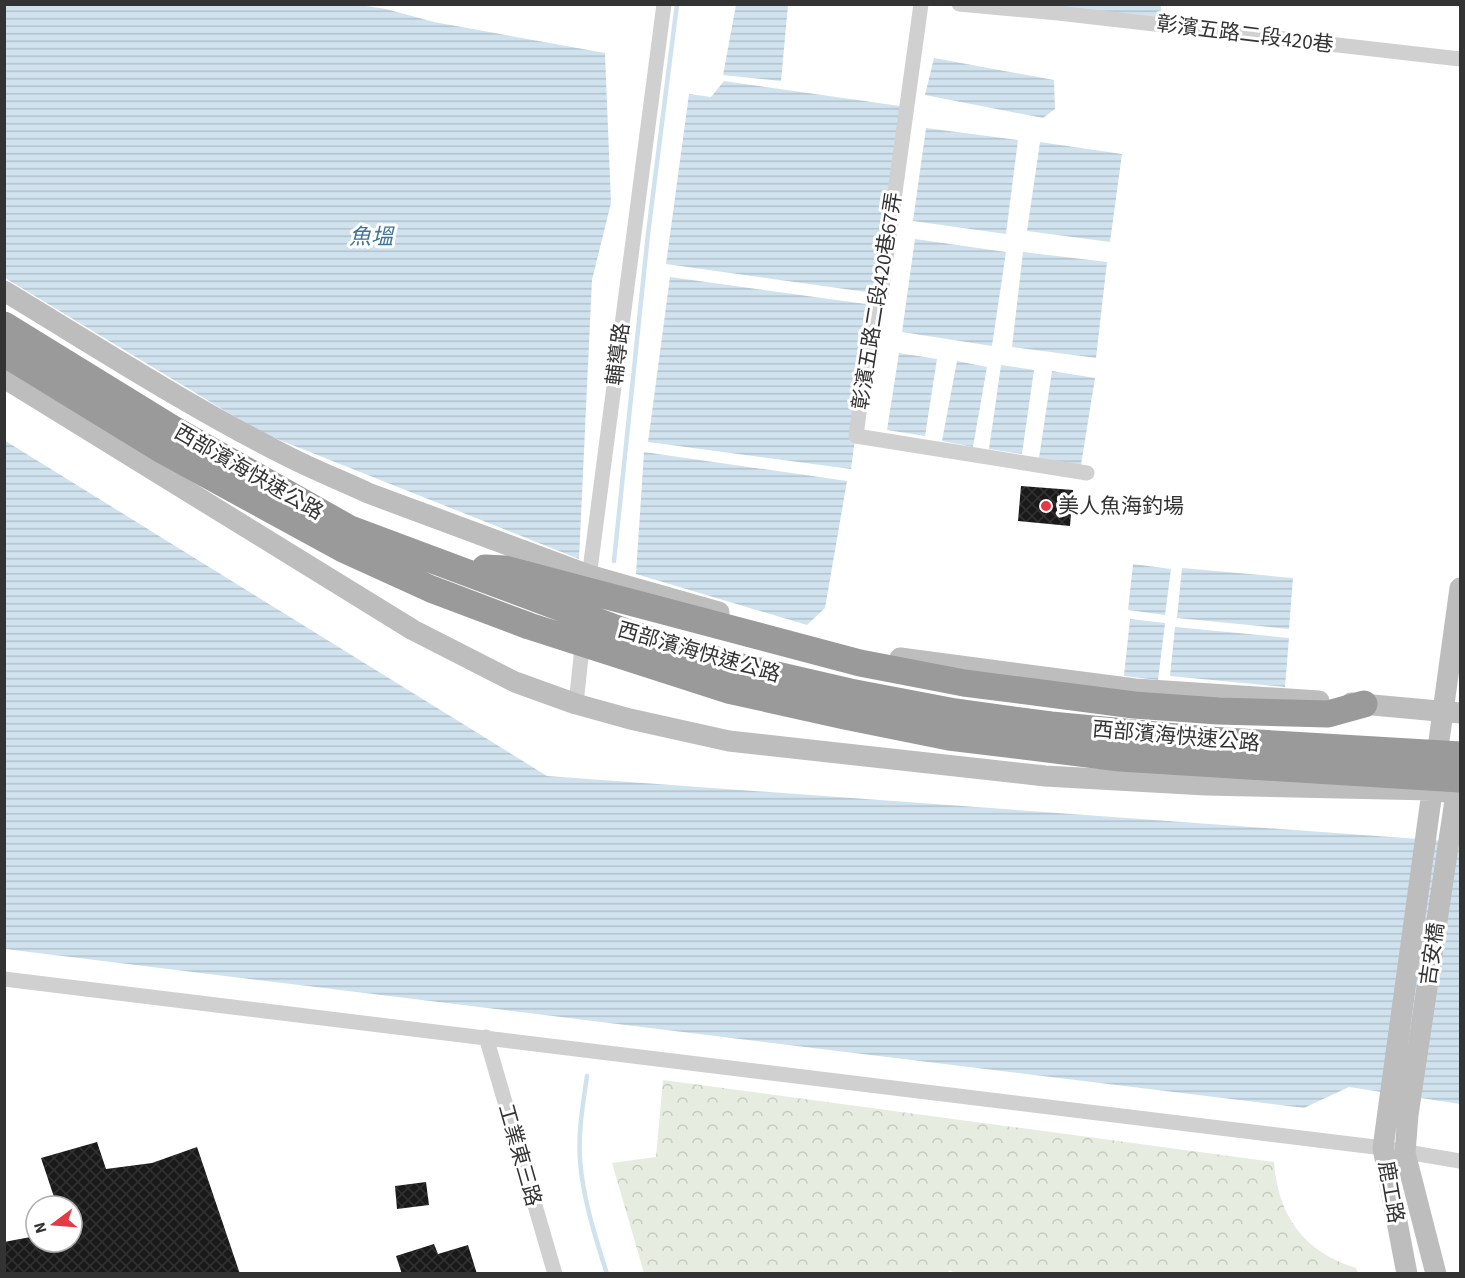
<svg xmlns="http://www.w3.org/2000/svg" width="1465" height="1278" font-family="'Source Sans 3','Noto Sans TC',sans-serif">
	<defs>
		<pattern id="forest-crowns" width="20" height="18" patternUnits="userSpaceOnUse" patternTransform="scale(1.5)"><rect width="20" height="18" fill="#e6ecdf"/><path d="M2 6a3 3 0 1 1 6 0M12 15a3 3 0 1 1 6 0" fill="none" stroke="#c6cbc0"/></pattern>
		<pattern id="water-rules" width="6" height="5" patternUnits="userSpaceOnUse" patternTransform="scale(1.5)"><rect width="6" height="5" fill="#cfe2ee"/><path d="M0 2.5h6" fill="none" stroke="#b2c2cd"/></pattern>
		<pattern id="building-cross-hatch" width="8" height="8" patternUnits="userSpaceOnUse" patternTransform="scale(1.5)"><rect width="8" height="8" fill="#1a1a1a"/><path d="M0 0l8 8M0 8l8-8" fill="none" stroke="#333"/></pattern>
	</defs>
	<rect width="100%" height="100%" fill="#fff"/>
	<path fill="url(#forest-crowns)" d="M663 1080 1274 1162C1278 1216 1304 1252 1356 1268L1358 1273 956 1274 950 1270 946 1274 644 1273 612 1163 656 1157Z"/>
	<path fill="url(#water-rules)" d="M4 5H359L386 9 434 22 605 53 611 203 592 280 579 559 262 433 5 278Z
		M736 5H788L781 81 723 75Z
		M1059 5H1161L1160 22 1058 13Z
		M934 58 1054 80 1055 109 1043 118 925 95Z
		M724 81 907 107 881 294 666 264 689 94 711 97Z
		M926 128 1018 140 1006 234 913 221Z
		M1040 142 1122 154 1110 242 1027 231Z
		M915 239 1006 252 992 346 902 332Z
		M1023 252 1107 262 1096 358 1012 347Z
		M670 277 873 305 851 469 648 442Z
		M899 353 937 359 925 436 887 430Z
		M957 361 987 367 973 447 942 441Z
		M1001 365 1034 370 1022 454 989 449Z
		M1052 371 1095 378 1081 465 1039 458Z
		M4 440 547 776 1460 842V1104L1349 1087 1304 1108 5 949Z
		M644 452 847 481 825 608 807 625 636 574Z
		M1133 564 1171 569 1165 615 1128 610Z
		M1182 568 1293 578 1289 629 1177 618Z
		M1130 619 1165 623 1158 680 1124 676Z
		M1175 627 1289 638 1285 687 1170 676Z"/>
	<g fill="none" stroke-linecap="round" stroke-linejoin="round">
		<path stroke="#cfe2ee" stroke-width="4.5" d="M614 561 648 234 677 4
			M587 1076C583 1104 578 1132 580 1160 583 1199 595 1236 607 1274"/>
	</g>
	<path fill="url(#building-cross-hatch)" d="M1021 486 1073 490 1070 526 1018 521Z
		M97 1142 106 1169 152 1163 197 1147 240 1274H4V1242L36 1236V1242H72V1206H57L41 1158Z
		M426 1182 429 1205 397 1209 395 1186Z
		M434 1244 438 1254 468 1245 477 1274H402L396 1256Z"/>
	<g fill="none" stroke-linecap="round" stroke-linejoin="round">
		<path stroke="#d0d0d0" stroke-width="15" d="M921 4 881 294 873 305 856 436 1087 473
			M959 4 1058 13 1460 59
			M588 585 664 4
			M576 704 583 638
			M4 979 1383 1148 1460 1161
			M486 1037 555 1274"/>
		<path stroke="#bdbdbd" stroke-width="21" d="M4 291C97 347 188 406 285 455 312 469 340 480 368 493L589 575 719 612
			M4 378 413 630 515 682 576 704 630 719 729 741 1045 776 1206 785 1432 790 1460 794
			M900 658 1135 689 1319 701
			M1351 703 1460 713
			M1407 1274 1383 1148 1460 588
			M1436 1274 1405 1153 1408 1115 1458 780"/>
		<path stroke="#9a9a9a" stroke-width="27" d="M4 325 173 429 350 529 631 634 733 665 850 692 955 712 1051 725 1208 740 1460 755
			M4 353 162 450 343 549 431 589 529 626 728 690 845 716 949 737 1120 758 1460 779
			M485 568 505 569 860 663 964 683 1134 705 1218 711 1328 714 1364 704"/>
	</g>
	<circle fill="#e63946" stroke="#fff" stroke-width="2" cx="1046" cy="506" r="6"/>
	<g text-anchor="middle" stroke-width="6" stroke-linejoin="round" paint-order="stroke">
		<g font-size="21" fill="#333" stroke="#fff">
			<text transform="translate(1245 34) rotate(7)" y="7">彰濱五路二段420巷</text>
			<text transform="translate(877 301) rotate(-81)" y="7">彰濱五路二段420巷67弄</text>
			<text transform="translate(618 354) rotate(-83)" y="7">輔導路</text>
			<text transform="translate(249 472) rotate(30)" y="7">西部濱海快速公路</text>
			<text transform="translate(699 652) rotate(16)" y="7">西部濱海快速公路</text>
			<text transform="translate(1176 736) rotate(5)" y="7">西部濱海快速公路</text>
			<text transform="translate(1432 954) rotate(-82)" y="7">吉安橋</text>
			<text transform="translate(520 1155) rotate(74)" y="7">工業東三路</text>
			<text transform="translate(1391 1192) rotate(80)" y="7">鹿工路</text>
		</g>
		<g font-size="21" fill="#333" stroke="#fff" text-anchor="start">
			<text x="1058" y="513">美人魚海釣場</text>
		</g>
		<g font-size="22" font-style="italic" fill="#3f7597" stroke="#fff">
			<text x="371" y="244">魚塭</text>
		</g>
	</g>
	<rect width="1465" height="1278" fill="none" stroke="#333333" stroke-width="12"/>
	<g transform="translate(54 1224) rotate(254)"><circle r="28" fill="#ffffff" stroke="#adadad" stroke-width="1.5"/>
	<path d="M0-4.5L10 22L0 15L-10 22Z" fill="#e63946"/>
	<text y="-9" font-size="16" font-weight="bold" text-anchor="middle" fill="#333333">N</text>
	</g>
</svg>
